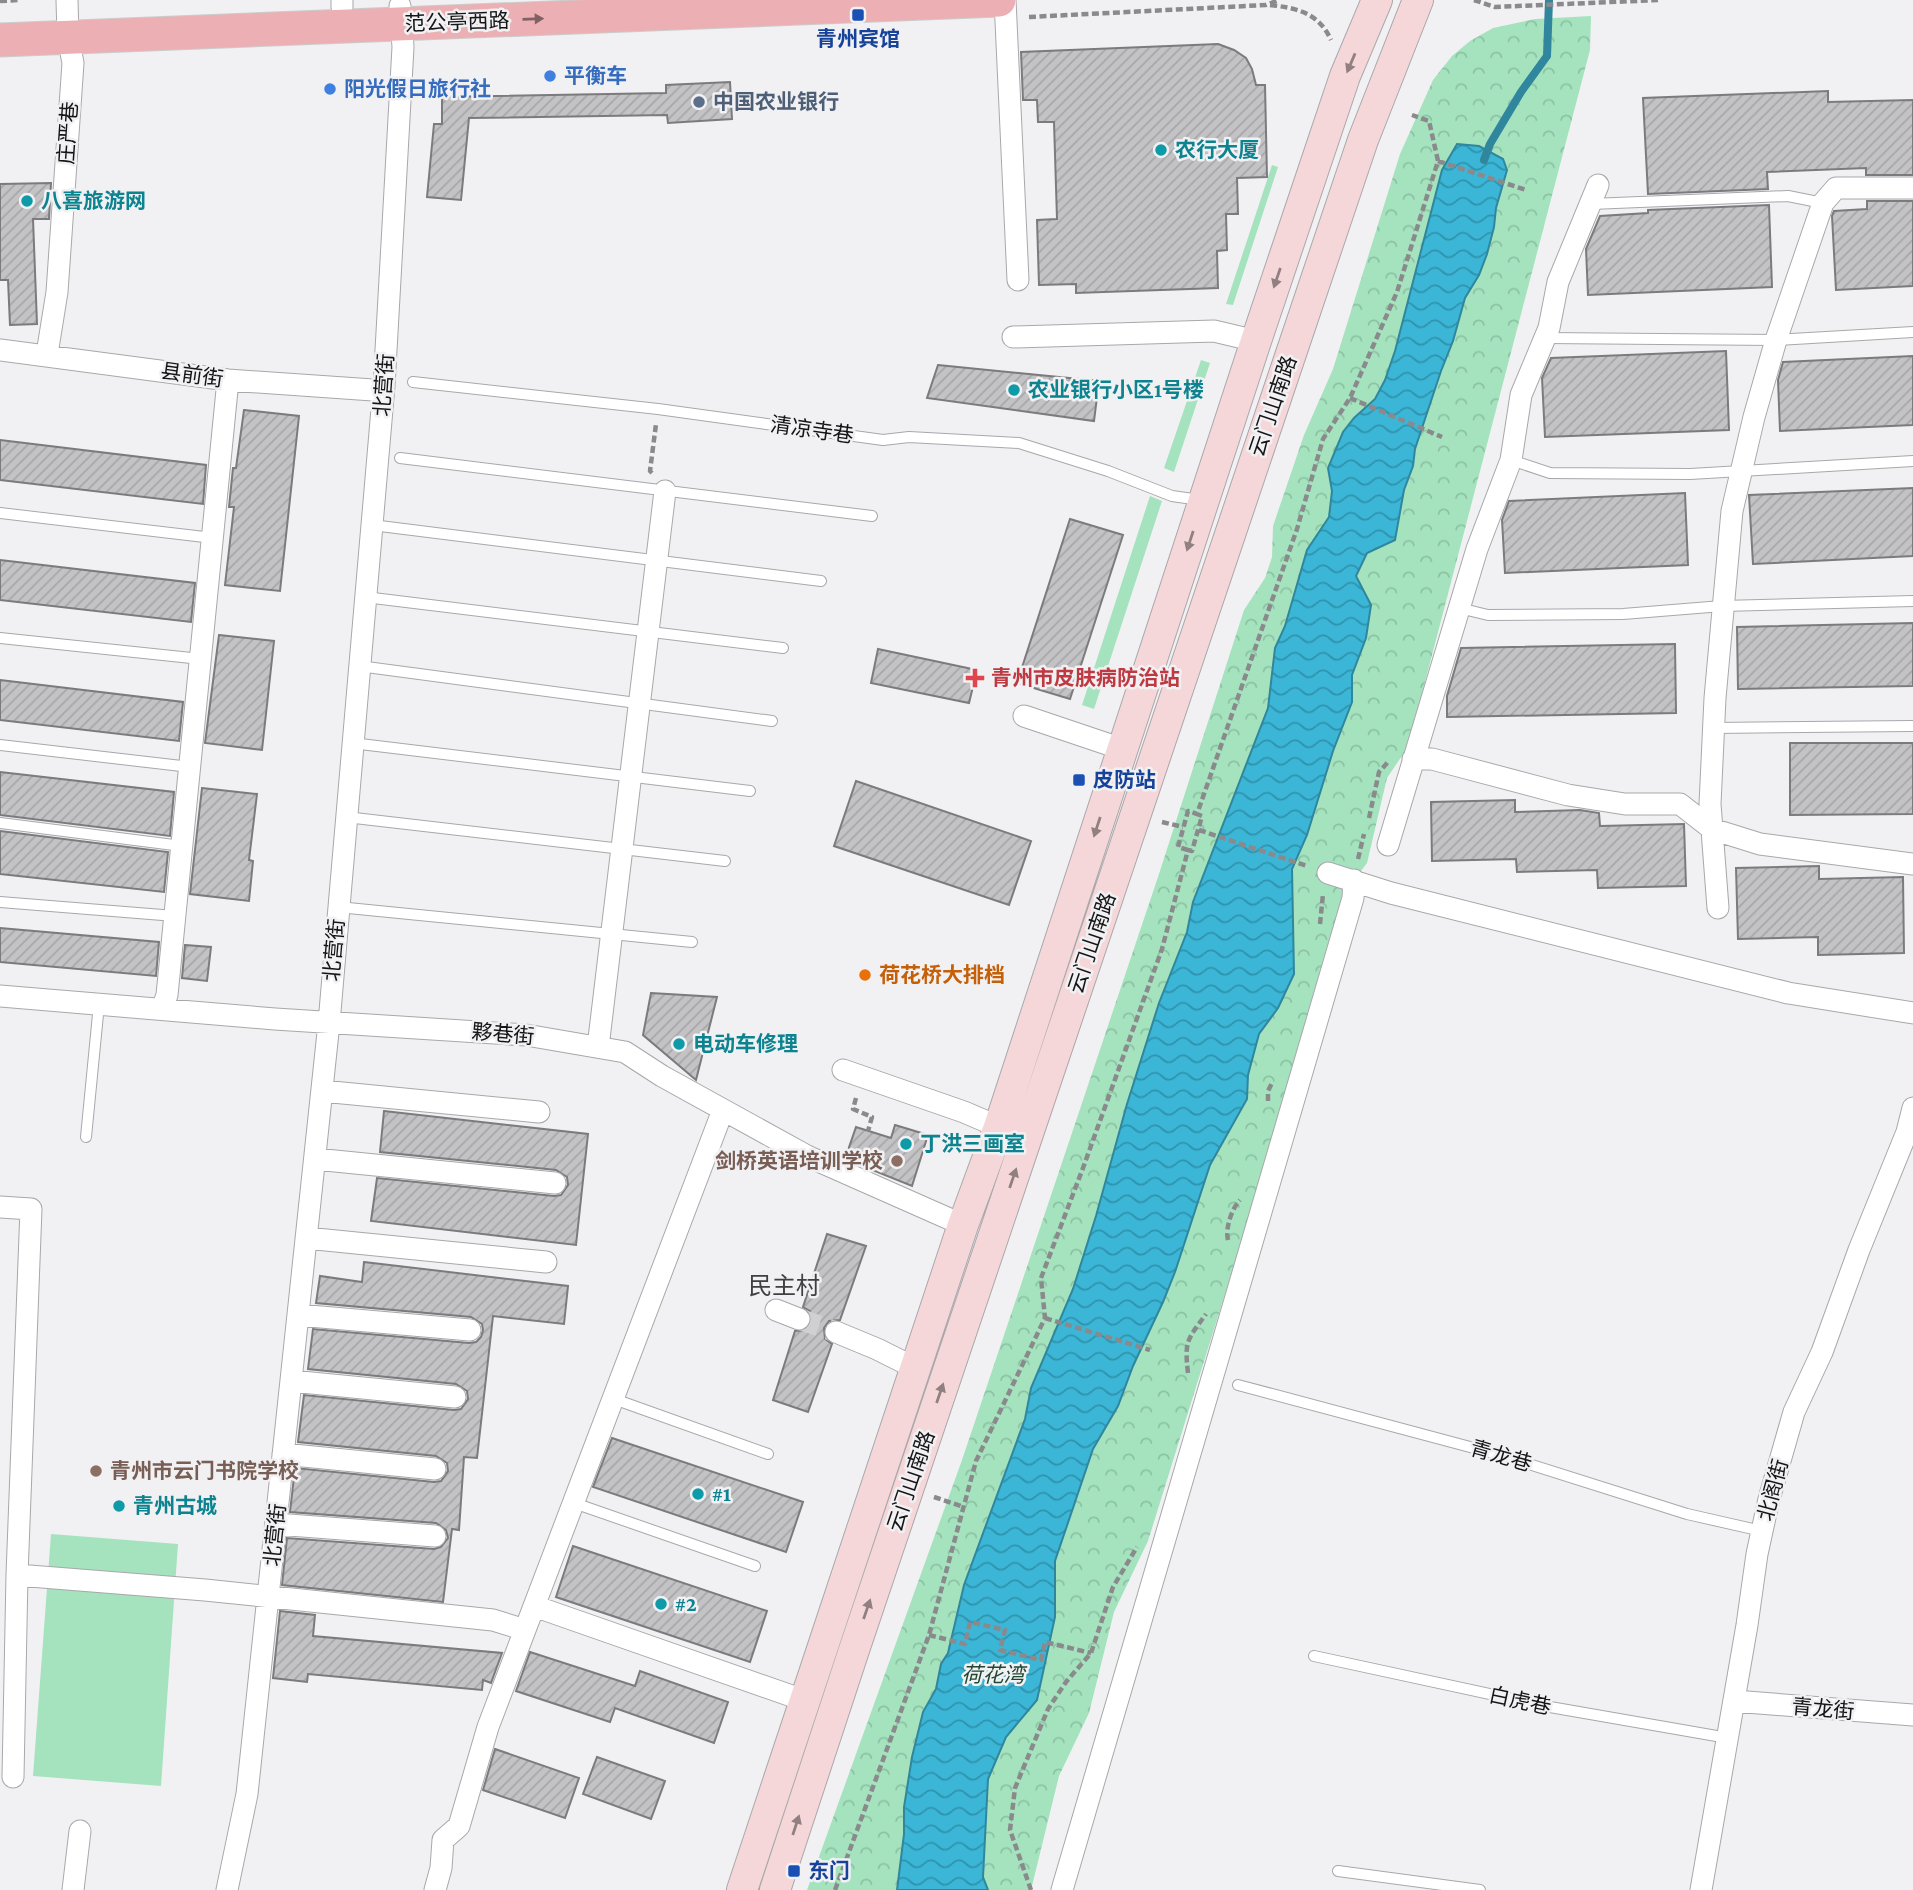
<svg xmlns="http://www.w3.org/2000/svg" width="1913" height="1890" font-family="'Crimson Pro','Noto Sans SC',serif">
	<defs>
		<pattern id="park-crowns" width="20" height="18" patternUnits="userSpaceOnUse" patternTransform="scale(1.75)"><rect width="20" height="18" fill="#a4e3be"/><path d="M2 6a3 3 0 1 1 6 0M12 15a3 3 0 1 1 6 0" fill="none" stroke="#8cc2a3"/></pattern>
		<pattern id="water-waves" width="16" height="10" patternUnits="userSpaceOnUse" patternTransform="scale(1.75)"><rect width="16" height="10" fill="#3bb6d7"/><path d="M0 5q4-4 8 0t8 0" fill="none" stroke="#3093ad"/></pattern>
		<pattern id="building-hatch" width="6" height="6" patternUnits="userSpaceOnUse" patternTransform="scale(1.75)"><rect width="6" height="6" fill="#c3c3c6"/><path d="M-1 1l2-2M0 6l6-6M5 7l2-2" fill="none" stroke="#a7a7a9"/></pattern>
	</defs>
	<rect width="100%" height="100%" fill="#f1f1f4"/>
	<path fill="#a4e3be" d="M1272 165 1278 167 1233 305 1226 304Z
		M1201 360 1210 363 1174 472 1164 468Z
		M1150 496 1162 501 1094 709 1082 705Z
		M51 1534 178 1544 161 1786 33 1776Z"/>
	<path fill="url(#park-crowns)" d="M1591 16 1590 50 1408 747 1387 778 1367 863 1354 880 1148 1541 1114 1612 1089 1713 1059 1776 1031 1890H807L962 1460 1158 877 1244 610 1265 578 1272 557 1273 526 1304 435 1333 369 1400 154 1433 80 1452 56 1470 41 1493 28 1535 19Z"/>
	<path fill="url(#water-waves)" stroke="#30869d" stroke-width="2" d="M1457 144 1479 146 1503 159 1507 170 1496 208 1494 227 1487 254 1479 275 1465 298 1453 341 1441 371 1415 449 1413 466 1404 490 1395 540 1367 553 1356 576 1371 605 1366 638 1352 675V702L1333 751 1307 835 1292 869 1294 974 1278 1008 1259 1034 1248 1075 1247 1099 1210 1165 1175 1272 1163 1302 1133 1366 1118 1406 1093 1449 1055 1561V1617L1037 1700 1006 1737 988 1779 983 1877 988 1890H897L904 1834V1807L912 1757 923 1712 936 1689 941 1664 948 1653 964 1585 1025 1419 1031 1388 1073 1289 1096 1216 1127 1104 1159 1003 1187 932 1193 902 1268 708 1275 648 1285 626 1307 550 1329 517 1332 491 1328 468 1343 432 1354 418 1375 399 1385 380 1395 351 1442 170Z"/>
	<g fill="none" stroke-linecap="round" stroke-linejoin="round">
		<path stroke="#30869d" stroke-width="8" d="M1484 160 1490 144 1521 92 1547 56 1549 0"/>
	</g>
	<path fill="url(#building-hatch)" stroke="#7b7b7e" stroke-width="2" d="M1218 44 1234 50 1246 58 1252 69 1256 85H1265L1267 177 1237 178 1238 214H1226L1227 250 1217 251 1218 288 1076 293V284L1039 285 1037 220 1057 219 1054 122H1038L1037 100H1023L1021 52Z
		M730 82 732 119 668 123 667 115 469 118 461 200 427 197 434 124H442V97L666 93V85Z
		M1828 91V102L1913 100V175H1866V168L1767 172 1768 189 1648 194 1643 98Z
		M51 183 49 219H33L37 324 10 325 8 280H0V184Z
		M1867 201H1913V286L1836 290 1832 216 1834 211 1867 209Z
		M1769 205 1772 287 1588 295 1586 249 1600 216 1648 213V210Z
		M1726 351 1729 430 1545 437 1542 378 1551 358Z
		M1913 356V425L1780 431 1778 380 1783 362Z
		M938 365 1099 381 1094 421 927 398Z
		M244 410 299 416 280 591 225 585 234 507H229L233 468H236Z
		M0 440 206 465 203 504 0 480Z
		M1913 488V556L1753 564 1749 495Z
		M1685 493 1688 565 1505 573 1502 520 1509 501Z
		M1070 519 1123 535 1070 699 1017 683Z
		M0 560 195 583 191 622 0 600Z
		M1913 623V686L1738 689 1737 627Z
		M219 635 274 641 262 750 205 743Z
		M1675 644 1676 713 1447 717V696L1461 648Z
		M878 649 977 670 969 703 871 683Z
		M0 680 183 702 179 741 0 720Z
		M1790 743H1913V814L1790 815Z
		M0 772 174 792 170 836 0 815Z
		M856 781 1031 841 1009 905 834 846Z
		M202 788 257 794 249 860 253 861 249 901 190 894Z
		M1515 800V812L1580 810 1599 813 1600 826 1684 824 1686 886 1598 888 1597 870 1517 872 1516 859 1432 861 1431 802Z
		M0 831 168 852 164 892 0 874Z
		M1819 866V879L1903 877 1904 953 1818 955V937L1738 939 1736 868Z
		M0 928 159 942 156 976 0 962Z
		M185 945 211 947 207 981 182 978Z
		M651 993 717 997 696 1080 643 1035Z
		M384 1111 588 1134 576 1245 371 1221 377 1178 554 1196 561 1195 568 1185 567 1177 556 1170 380 1152Z
		M895 1125 928 1135 912 1186 845 1159 856 1127 891 1138Z
		M827 1234 866 1246 840 1320 829 1321 824 1328 825 1339 832 1344 808 1412 773 1400 795 1331 807 1330 811 1323 810 1311 803 1307Z
		M364 1262 568 1286 564 1324 493 1316 477 1458 464 1457 459 1530 452 1529 443 1602 282 1585 287 1538 434 1549 441 1547 448 1538 446 1530 436 1523 290 1512 295 1468 434 1482 441 1481 448 1471 447 1463 436 1456 298 1442 304 1395 454 1410 461 1409 468 1399 467 1391 456 1384 308 1369 313 1329 469 1343 476 1342 481 1337 483 1330 482 1324 471 1317 316 1303 320 1276 362 1282Z
		M612 1438 803 1502 786 1552 593 1487Z
		M573 1546 767 1611 750 1662 556 1597Z
		M280 1611 315 1615 313 1636 502 1653 491 1683 483 1680 482 1690 308 1674 307 1682 273 1678Z
		M530 1652 635 1686 640 1671 728 1702 714 1743 615 1708 610 1722 516 1691Z
		M495 1749 579 1778 565 1818 483 1790Z
		M597 1757 665 1781 651 1819 583 1794Z"/>
	<g fill="none" stroke-linecap="round" stroke-linejoin="round">
		<path stroke="#d0d0d3" stroke-width="21" stroke-dasharray="21 10" stroke-linecap="butt" d="M799 1319 836 1332"/>
		<g stroke="#a8a8ab" stroke-width="12">
			<path id="lane" d="M1591 204 1788 196 1823 203
				M1545 338 1776 340 1913 332
				M413 382 658 409 883 440 909 437 1019 443 1108 471 1172 496 1200 500
				M400 458 872 516
				M1511 460 1550 473 1690 474 1913 461
				M0 513 213 538
				M372 525 821 581
				M365 597 783 648
				M1459 608 1488 615 1623 614 1722 606 1913 601
				M0 638 201 659
				M359 666 772 721
				M1713 728 1913 726
				M352 743 750 791
				M0 745 190 767
				M346 817 725 861
				M0 823 182 846
				M0 902 175 916
				M338 907 692 942
				M86 1137 99 1004
				M1238 1385 1500 1455 1687 1514 1762 1531
				M614 1399 768 1454
				M574 1503 755 1566
				M1314 1656 1550 1707 1728 1738
				M1338 1871 1480 1890"/>
		</g>
		<g stroke="#a8a8ab" stroke-width="23">
			<path id="street" d="M342 0V7
				M1005 0 1018 280
				M1013 337 1214 331 1256 341
				M0 350 228 380 373 390 384 386
				M47 354 57 292 73 63 68 37 67 0
				M1024 716 1122 749
				M1413 759H1432L1568 795 1625 804H1680L1712 829 1760 844 1913 864
				M1388 845 1477 549 1511 460 1521 395 1549 328 1558 282 1598 185
				M1328 873 1391 893 1788 993 1913 1013
				M1718 908 1710 804 1715 698 1732 511 1754 417 1776 340 1823 203 1836 188H1913
				M0 996 275 1019 526 1035 625 1052 662 1076 807 1156 963 1225
				M162 1009 167 995 228 380
				M598 1047 665 491
				M843 1070 964 1112 999 1127
				M322 1091 539 1112
				M315 1159 555 1183
				M0 1207 31 1209 17 1575 13 1777
				M306 1238 546 1262
				M776 1310 799 1319
				M298 1315 470 1330
				M836 1332 877 1349 915 1368
				M291 1381 455 1397
				M283 1454 435 1469
				M276 1524 435 1536
				M17 1575 205 1590 493 1620 525 1630
				M534 1606 806 1701
				M1734 1701 1913 1715
				M73 1890 80 1831
				M227 1890 247 1794 329 1023 384 386 403 47 400 6
				M435 1890 441 1868 443 1840 459 1826 488 1727 723 1110
				M1062 1890 1353 898 1354 880
				M1701 1890 1747 1625 1757 1554 1769 1499 1794 1412 1822 1352 1859 1250 1907 1132 1913 1108"/>
		</g>
		<g stroke="#a8a8ab" stroke-width="32">
			<path id="secondary" d="M742 1890 963 1225 999 1127 1256 341 1345 76 1377 0
				M775 1890 854 1650 1363 140 1418 0"/>
		</g>
		<g stroke="#ccc" stroke-width="35">
			<path id="primary" d="M0 40 999 0"/>
		</g>
		<path stroke="#8a8a8c" stroke-width="4.5" stroke-dasharray="7 3.5" stroke-linecap="butt" d="M1474 0 1495 7 1658 0
			M0 1 19 0
			M1270 5C1297 8 1319 13 1331 40
			M1029 17 1266 5 1279 0
			M1438 161 1526 190
			M1350 398 1442 437
			M652 473 650 471 656 424
			M1369 818 1379 772 1388 762
			M1162 822 1183 827
			M1199 830 1307 866
			M1188 850 1178 847 1188 811 1197 814
			M1358 859 1364 834
			M1320 924 1323 894
			M856 1098 853 1109 872 1117 868 1131
			M1268 1101V1091L1272 1083
			M1228 1240C1225 1228 1232 1208 1240 1200
			M1045 1318 1150 1350
			M1188 1373C1184 1340 1188 1339 1206 1314
			M934 1497 964 1507
			M929 1635 965 1644 970 1622 1005 1630 1000 1650 1041 1660 1045 1642 1091 1653
			M835 1890 929 1635 976 1461 1045 1318 1041 1278 1083 1168 1162 949 1188 850 1192 851 1202 816 1197 814 1297 529 1323 439 1350 398 1397 292 1438 161 1429 121 1412 115
			M1031 1890 1010 1830 1015 1788 1048 1709 1066 1682 1091 1653 1113 1587 1137 1547"/>
		<use href="#lane" stroke="#fff" stroke-width="10"/>
		<use href="#street" stroke="#fff" stroke-width="21"/>
		<use href="#secondary" stroke="#f6d7d9" stroke-width="30"/>
		<use href="#primary" stroke="#ecafb3" stroke-width="33"/>
	</g>
	<defs><path id="oneway-solid" d="M-6-.8H1V-3.2L6.5 0L1 3.2V.8H-6Z" transform="scale(1.75)"/></defs>
	<use fill="#806264" href="#oneway-solid" transform="translate(533 19) rotate(-2)"/>
	<g fill="#918081">
		<use href="#oneway-solid" transform="translate(1351 63) rotate(113)"/>
		<use href="#oneway-solid" transform="translate(1277 278) rotate(109)"/>
		<use href="#oneway-solid" transform="translate(1190 541) rotate(108)"/>
		<use href="#oneway-solid" transform="translate(1097 827) rotate(108)"/>
		<use href="#oneway-solid" transform="translate(1013 1178) rotate(-71)"/>
		<use href="#oneway-solid" transform="translate(940 1393) rotate(-71)"/>
		<use href="#oneway-solid" transform="translate(867 1609) rotate(-71)"/>
		<use href="#oneway-solid" transform="translate(796 1825) rotate(-72)"/>
	</g>
	<g fill="#1a4fb4" stroke="#f1f1f4" stroke-width="2.5">
		<rect x="851" y="8" width="14" height="14" rx="3.5"/>
		<rect x="1072" y="773" width="14" height="14" rx="3.5"/>
		<rect x="787" y="1864" width="14" height="14" rx="3.5"/>
	</g>
	<g fill="#3f7fe0" stroke="#f1f1f4" stroke-width="2.5">
		<circle cx="550" cy="76" r="7"/>
		<circle cx="330" cy="89" r="7"/>
	</g>
	<circle fill="#5c6f8a" stroke="#f1f1f4" stroke-width="2.5" cx="699" cy="102" r="7"/>
	<g fill="#0f9aa8" stroke="#f1f1f4" stroke-width="2.5">
		<circle cx="1161" cy="150" r="7"/>
		<circle cx="27" cy="201" r="7"/>
		<circle cx="1014" cy="390" r="7"/>
		<circle cx="679" cy="1044" r="7"/>
		<circle cx="906" cy="1144" r="7"/>
		<circle cx="698" cy="1494" r="7"/>
		<circle cx="119" cy="1506" r="7"/>
		<circle cx="661" cy="1604" r="7"/>
	</g>
	<path fill="#e0444e" stroke="#f1f1f4" stroke-width="2.5" d="M971.5 667.5h7v7h7v7h-7v7h-7v-7h-7v-7h7z"/>
	<circle fill="#e8710a" stroke="#f1f1f4" stroke-width="2.5" cx="865" cy="975" r="7"/>
	<g fill="#8d6e63" stroke="#f1f1f4" stroke-width="2.5">
		<circle cx="897" cy="1161" r="7"/>
		<circle cx="96" cy="1471" r="7"/>
	</g>
	<g text-anchor="middle" stroke-width="5" stroke-linejoin="round" paint-order="stroke">
		<g font-size="21" fill="#151516" stroke="#f1f1f4">
			<text transform="translate(457 22) rotate(-2)" y="7">范公亭西路</text>
			<text transform="translate(68 133) rotate(-86)" y="7">庄严巷</text>
			<text transform="translate(192 375) rotate(8)" y="7">县前街</text>
			<text transform="translate(384 385) rotate(-86)" y="7">北营街</text>
			<text transform="translate(1273 406) rotate(-71)" y="7">云门山南路</text>
			<text transform="translate(812 430) rotate(8)" y="7">清凉寺巷</text>
			<text transform="translate(1092 943) rotate(-71)" y="7">云门山南路</text>
			<text transform="translate(334 950) rotate(-85)" y="7">北营街</text>
			<text transform="translate(503 1034) rotate(5)" y="7">夥巷街</text>
			<text transform="translate(1501 1456) rotate(16)" y="7">青龙巷</text>
			<text transform="translate(911 1481) rotate(-71)" y="7">云门山南路</text>
			<text transform="translate(1773 1490) rotate(-75)" y="7">北阁街</text>
			<text transform="translate(275 1535) rotate(-84)" y="7">北营街</text>
			<text transform="translate(1520 1701) rotate(12)" y="7">白虎巷</text>
			<text transform="translate(1823 1709) rotate(5)" y="7">青龙街</text>
		</g>
		<g font-size="21" font-weight="bold" fill="#164399" stroke="#f1f1f4" text-anchor="start">
			<text x="858" y="46" text-anchor="middle">青州宾馆</text>
			<text x="1093" y="787">皮防站</text>
			<text x="808" y="1878">东门</text>
		</g>
		<g font-size="21" font-weight="bold" fill="#366cbe" stroke="#f1f1f4" text-anchor="start">
			<text x="564" y="83">平衡车</text>
			<text x="344" y="96">阳光假日旅行社</text>
		</g>
		<g font-size="21" font-weight="bold" fill="#4e5e75" stroke="#f1f1f4" text-anchor="start">
			<text x="713" y="109">中国农业银行</text>
		</g>
		<g font-size="21" font-weight="bold" fill="#0d838f" stroke="#f1f1f4" text-anchor="start">
			<text x="1175" y="157">农行大厦</text>
			<text x="41" y="208">八喜旅游网</text>
			<text x="1028" y="397">农业银行小区1号楼</text>
			<text x="693" y="1051">电动车修理</text>
			<text x="920" y="1151">丁洪三画室</text>
			<text x="712" y="1501">#1</text>
			<text x="133" y="1513">青州古城</text>
			<text x="675" y="1611">#2</text>
		</g>
		<g font-size="21" font-weight="bold" fill="#be3a42" stroke="#f1f1f4" text-anchor="start">
			<text x="991" y="685">青州市皮肤病防治站</text>
		</g>
		<g font-size="21" font-weight="bold" fill="#c56008" stroke="#f1f1f4" text-anchor="start">
			<text x="879" y="982">荷花桥大排档</text>
		</g>
		<g font-size="21" font-weight="bold" fill="#785e54" stroke="#f1f1f4" text-anchor="end">
			<text x="883" y="1168">剑桥英语培训学校</text>
			<text x="110" y="1478" text-anchor="start">青州市云门书院学校</text>
		</g>
		<g font-size="21" font-style="italic" fill="#204732" stroke="#f1f1f4">
			<text x="993" y="1682">荷花湾</text>
		</g>
		<g font-size="24" fill="#404042" stroke="#f1f1f4">
			<text x="784" y="1294">民主村</text>
		</g>
	</g>
</svg>
